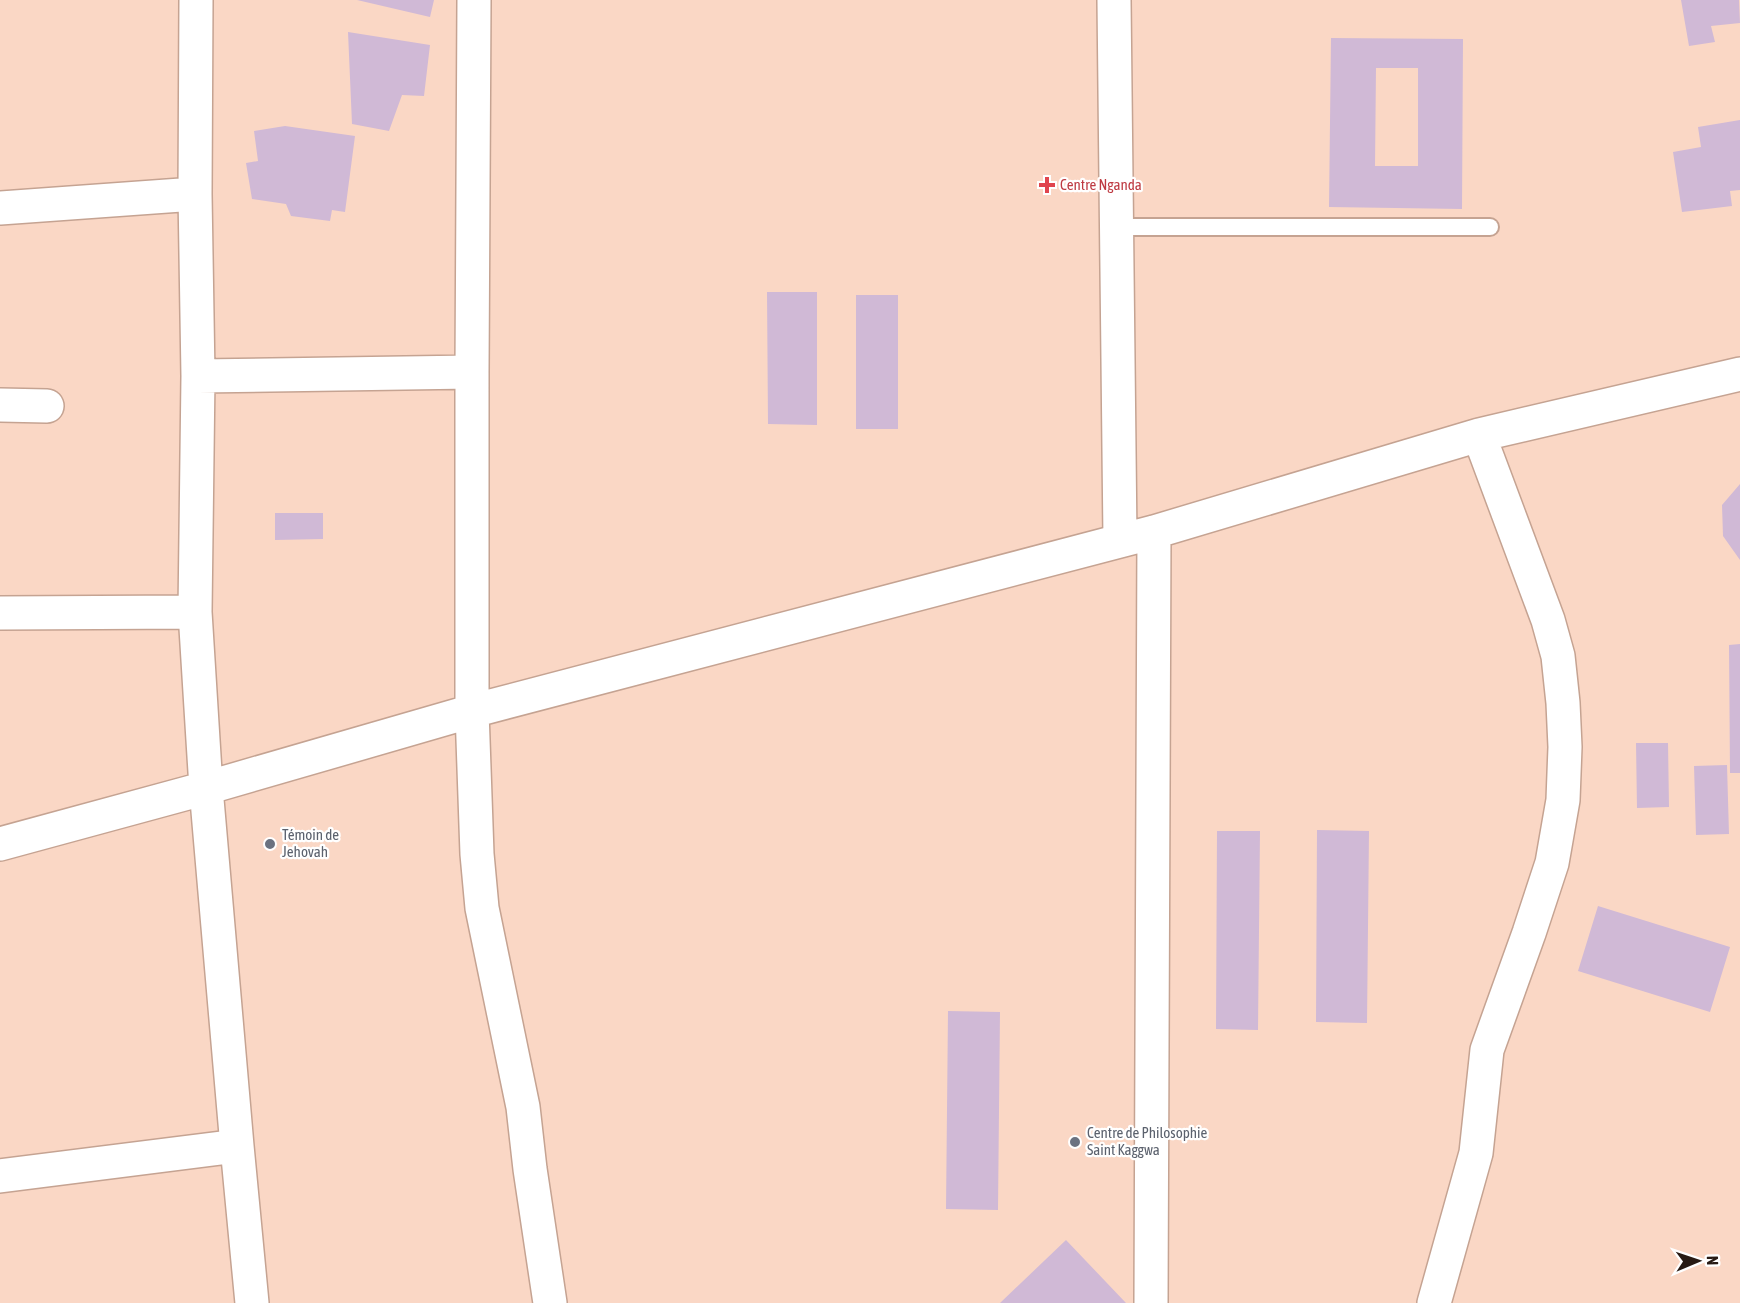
<svg xmlns="http://www.w3.org/2000/svg" width="1740" height="1303" font-family="'Asap Condensed',sans-serif">
	<rect width="100%" height="100%" fill="#fad7c5"/>
	<path fill="#d0b9d6" fill-rule="evenodd" d="M357 0H434L430 17Z
		M1681 0H1739L1740 23 1711 26 1715 42 1689 46Z
		M348 32 430 45 424 96 402 95 389 131 352 124Z
		M1331 38 1463 39 1462 209 1329 207ZM1376 68H1418V166H1375Z
		M1740 120V190L1730 191 1732 206 1682 212 1673 152 1701 147 1698 127Z
		M285 126 355 136 345 212 332 210 330 221 291 216 286 204 252 199 246 163 258 161 254 131Z
		M767 292H817V425L768 424Z
		M856 295H898V429H856Z
		M1740 484V560L1723 536 1722 505Z
		M275 513H323V539L275 540Z
		M1740 644V773H1730L1729 645Z
		M1636 743H1668L1669 807 1637 808Z
		M1727 765 1729 834 1696 835 1694 766Z
		M1317 830 1369 831 1367 1023 1316 1022Z
		M1217 831H1260L1258 1030 1216 1029Z
		M1598 906 1730 947 1710 1012 1578 971Z
		M948 1011 1000 1012 998 1210 946 1209Z
		M1066 1240 1126 1303H1000Z"/>
	<g fill="none" stroke-linecap="round" stroke-linejoin="round">
		<g stroke="#c5a392" stroke-width="20">
			<path id="lane" d="M1116 227H1490"/>
		</g>
		<g stroke="#c5a392" stroke-width="36">
			<path id="street" d="M196 0 195 194 198 376 195 612 206 788 237 1146 252 1303
				M474 0 472 372V711L477 854 482 908 523 1107 530 1169 550 1303
				M1114 0 1120 540
				M0 208 195 194
				M198 376 472 372
				M0 405 47 406
				M0 613 195 612
				M0 844 206 788 472 711 1154 532 1479 435 1740 374
				M0 1176 237 1146
				M1151 1303 1154 532
				M1434 1303 1476 1153 1487 1050 1529 933 1552 863 1563 800 1565 747 1563 703 1558 656 1548 620 1479 435"/>
		</g>
		<use href="#lane" stroke="#fff" stroke-width="16"/>
		<use href="#street" stroke="#fff" stroke-width="33"/>
	</g>
	<path fill="#e0444e" stroke="#fff" stroke-width="2" d="M1044 176h6v6h6v6h-6v6h-6v-6h-6v-6h6z"/>
	<g fill="#6b7280" stroke="#fff" stroke-width="2">
		<circle cx="270" cy="844" r="6"/>
		<circle cx="1075" cy="1142" r="6"/>
	</g>
	<g text-anchor="middle" stroke-width="4.5" stroke-linejoin="round" paint-order="stroke">
		<g font-size="15" fill="#be3a42" stroke="#fff" text-anchor="start">
			<text x="1060" y="190">Centre Nganda</text>
		</g>
		<g font-size="15" fill="#5b616d" stroke="#fff" text-anchor="start">
			<text x="282" y="840">Témoin de<tspan x="282" dy="17">Jehovah</tspan></text>
			<text x="1087" y="1138">Centre de Philosophie<tspan x="1087" dy="17">Saint Kaggwa</tspan></text>
		</g>
	</g>
	<g transform="translate(1698 1261) rotate(88)" stroke="#ffffff" stroke-width="4.5" paint-order="stroke">
	<path d="M0-4.5L10 22L0 15L-10 22Z" fill="#271a14"/>
	<text y="-9" font-size="16" font-weight="bold" text-anchor="middle" fill="#271a14">N</text>
	</g>
</svg>
